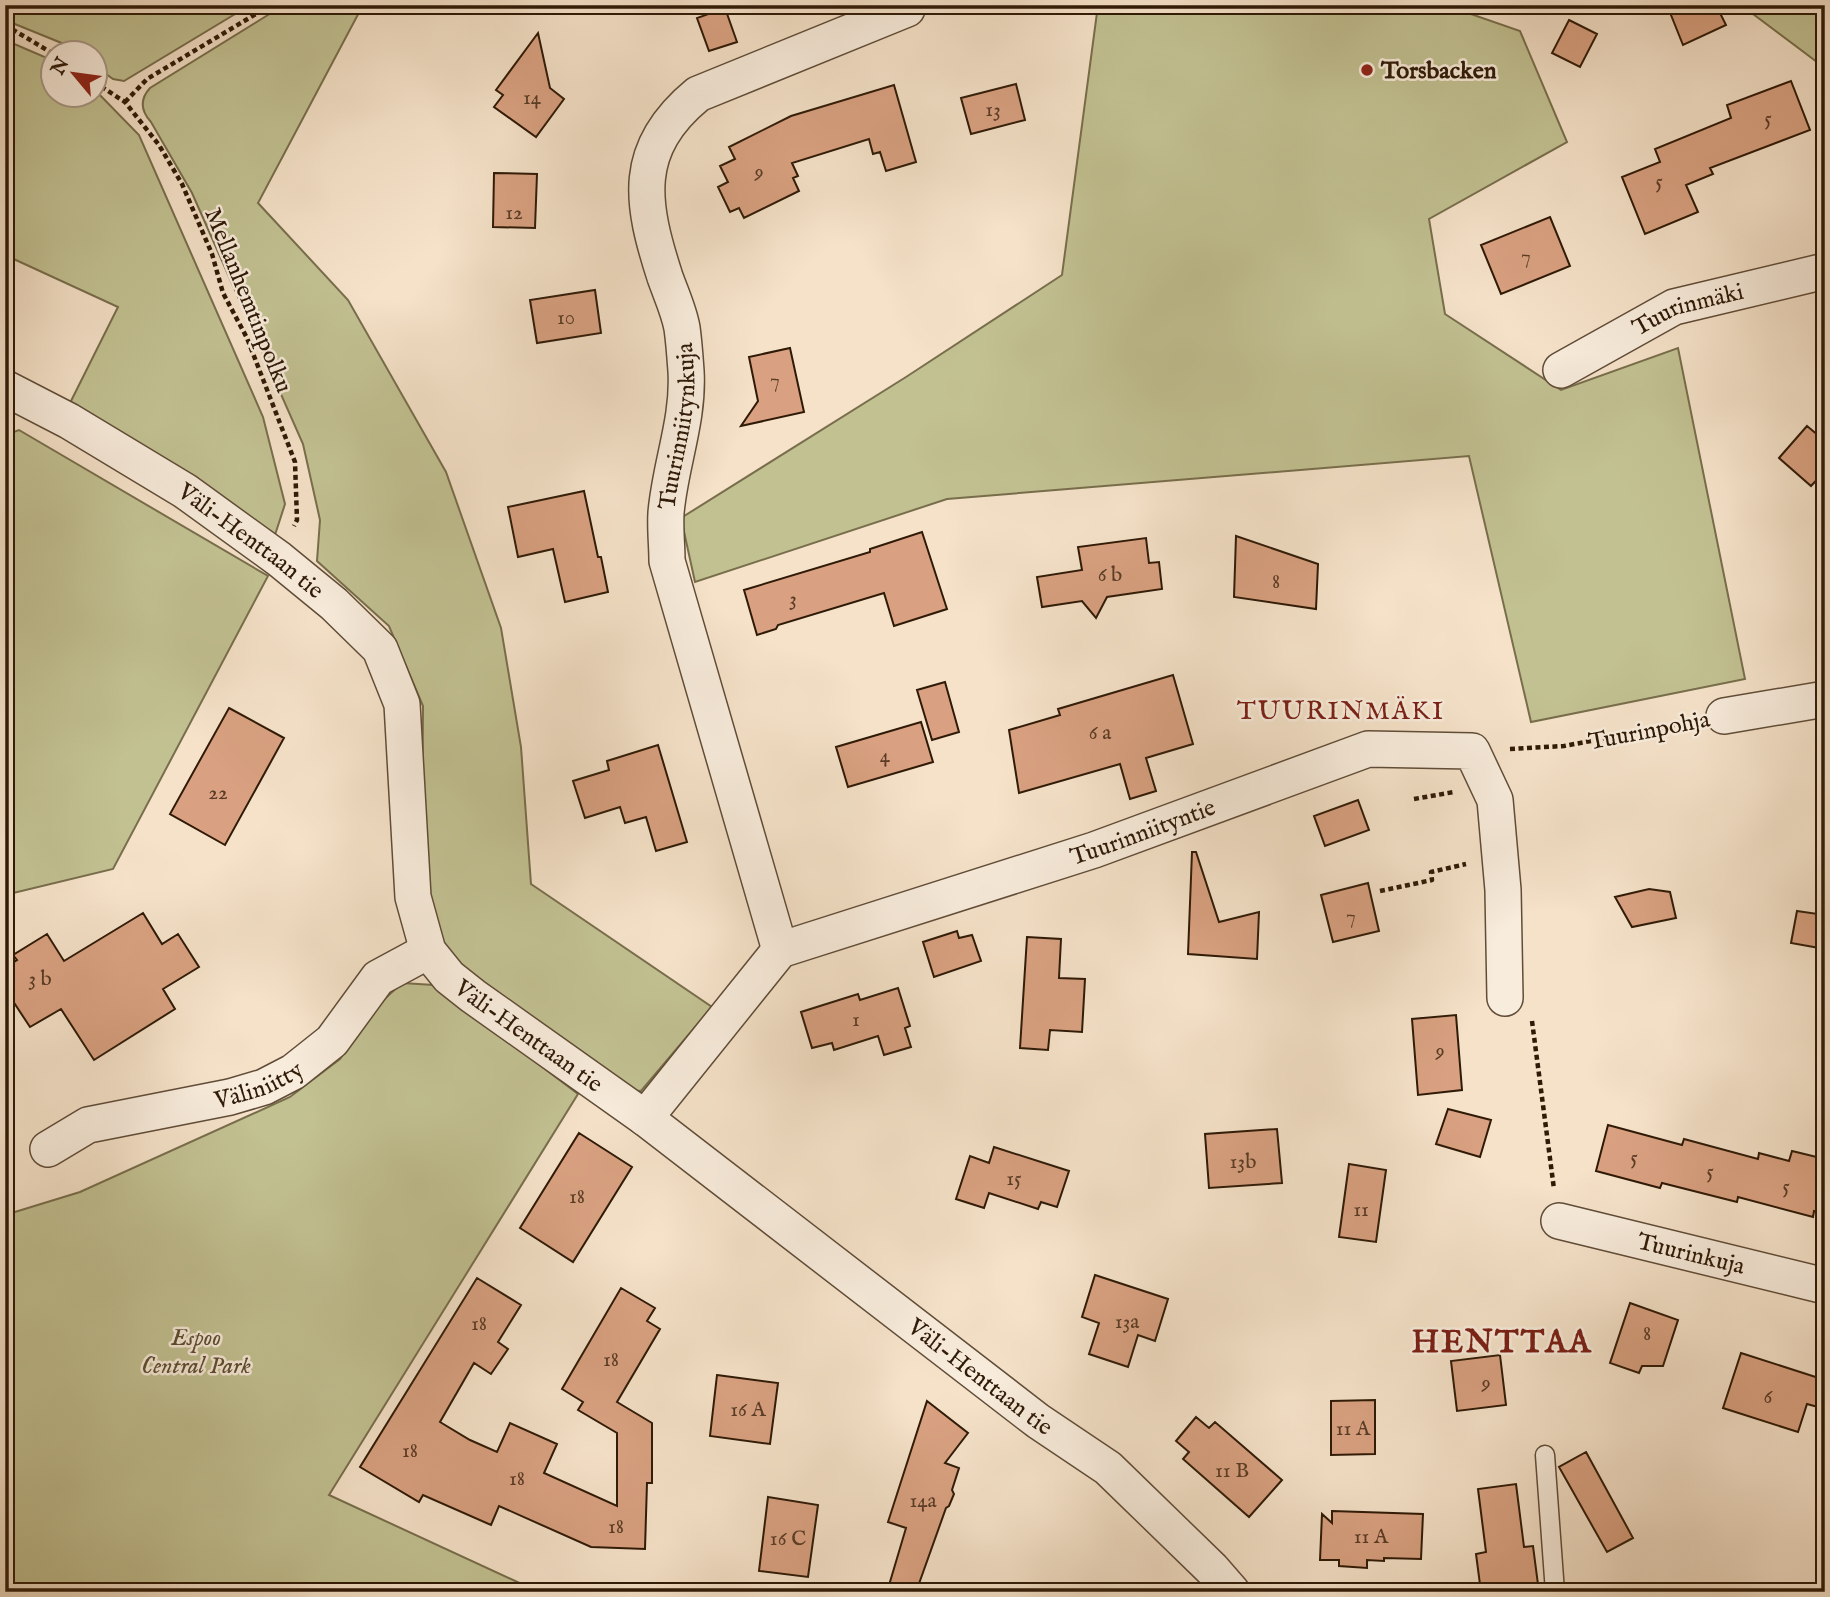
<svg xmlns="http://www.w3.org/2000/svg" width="1830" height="1597" font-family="'IM FELL English',serif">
	<rect width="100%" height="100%" fill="#f5e2c9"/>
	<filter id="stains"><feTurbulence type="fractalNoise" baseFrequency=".00286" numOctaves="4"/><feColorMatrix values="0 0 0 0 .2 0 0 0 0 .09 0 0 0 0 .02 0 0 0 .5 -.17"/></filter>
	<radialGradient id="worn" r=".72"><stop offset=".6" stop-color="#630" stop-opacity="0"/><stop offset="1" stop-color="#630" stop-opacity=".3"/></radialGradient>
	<path fill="#c2c192" stroke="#786e4c" stroke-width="2" d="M5 5H250L124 81 113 79 95 66 94 52H76L64 44 5 20Z
		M284 5H363L258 203 348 300 446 472 501 628 521 747 531 884 712 1007 641 1091 623 1090 473 979 435 935 422 860 423 706 389 626 317 561 320 520 303 444 192 193 151 122C141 111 139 100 150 88Z
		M1098 5H1445L1520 31 1567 142 1429 219 1445 314 1561 390 1678 348 1745 679 1531 722 1469 456 947 499 695 582 681 518 906 377 1062 275Z
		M1741 5H1825V68Z
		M5 40 47 58 43 67 52 72V94H94L95 90 139 135 263 417 285 504 274 538 68 407 118 307 5 255Z
		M19 430 268 576 113 869 5 895V435Z
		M402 983 434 985 578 1094 329 1495 539 1592H5V1215L80 1192 290 1097 340 1059 379 1004Z"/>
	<path fill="#d9a181" stroke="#2f1a07" stroke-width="2" d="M1667 5H1716L1726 25 1683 45Z
		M725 8 737 42 709 51 697 18Z
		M1569 20 1597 34 1580 67 1552 53Z
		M538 33 550 88 564 99 536 137 494 107 503 95 496 90Z
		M1791 81 1810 130 1710 168 1713 174 1686 185 1698 212 1645 234 1622 177 1660 162 1655 149 1731 118 1727 105Z
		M1016 84 1025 120 971 134 961 98Z
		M894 85 916 162 886 171 880 152 873 154 869 139 792 163 798 176 793 178 799 191 744 218 739 208 730 212 718 187 728 182 720 166 735 159 729 147 791 116Z
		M494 173 537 174 535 228 493 227Z
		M1550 217 1570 266 1501 294 1481 245Z
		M595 290 601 333 537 343 530 300Z
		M790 348 804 412 741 426 758 401 749 357Z
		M1807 426 1825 441V471L1811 486 1779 458Z
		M584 491 598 557H601L608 592 565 602 553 549 518 557 508 507Z
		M922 532 947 609 894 626 884 593 778 625 776 629 757 635 744 590 870 552V549Z
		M1236 536 1318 564 1316 609 1234 597Z
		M1146 538 1149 563 1159 562 1162 589 1107 597 1096 618 1082 601 1042 607 1037 577 1082 570 1078 547Z
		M1173 675 1193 744 1146 758 1156 791 1130 799 1120 764 1019 793 1009 730 1060 715 1058 709Z
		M945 682 959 732 932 740 917 690Z
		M229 708 284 738 225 845 170 814Z
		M921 722 933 762 848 787 836 747Z
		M658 745 687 842 656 851 646 817 625 823 620 807 585 818 573 781 609 770 607 761Z
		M1358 800 1369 830 1325 846 1314 816Z
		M1192 852H1196L1219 922 1259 912 1257 959 1188 954Z
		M1368 883 1379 931 1333 942 1321 895Z
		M1649 889 1670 892 1676 918 1632 927 1615 897Z
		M1797 911 1825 915V949L1791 943Z
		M143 913 162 944 178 934 199 967 163 989 175 1009 94 1060 61 1009 30 1027 5 989V968L17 960 13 955 47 934 64 961Z
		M957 931 959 938 972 935 981 961 934 977 923 942Z
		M1027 937 1061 939 1059 978 1085 979 1082 1032 1050 1030 1048 1050 1020 1048Z
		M898 988 910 1026 905 1028 911 1047 884 1055 878 1036 834 1050 832 1043 812 1048 801 1012 858 994 860 1000Z
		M1456 1015 1462 1090 1418 1095 1412 1019Z
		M1448 1109 1491 1120 1480 1157 1436 1144Z
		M1608 1125 1682 1145 1684 1139 1758 1159 1759 1153 1789 1161 1792 1151 1825 1159V1214L1814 1211 1813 1217 1738 1197 1737 1202 1662 1183 1660 1188 1596 1171Z
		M1277 1129 1282 1183 1209 1188 1205 1134Z
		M579 1133 632 1167 573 1262 520 1228Z
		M994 1147 1069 1171 1057 1207 1041 1202 1038 1209 989 1193 984 1208 956 1199 970 1156 989 1163Z
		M1349 1164 1386 1170 1376 1242 1339 1237Z
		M1095 1275 1168 1299 1155 1341 1138 1335 1128 1367 1089 1354 1099 1323 1082 1317Z
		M477 1278 521 1305 498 1342 508 1349 491 1374 474 1363 440 1422 470 1440 497 1452 510 1423 557 1444 544 1473 617 1506V1433L578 1410 583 1402 562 1389 621 1288 655 1308 647 1321 660 1329 617 1402 652 1423V1483H647L645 1549 591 1547 499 1506 491 1525 423 1495 419 1502 360 1467Z
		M1630 1303 1678 1320 1663 1366H1642L1639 1373 1610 1363Z
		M1741 1353 1825 1380V1409L1807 1404 1798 1432 1723 1408Z
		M1500 1355 1506 1405 1457 1411 1451 1361Z
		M717 1375 778 1383 770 1444 710 1436Z
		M1375 1400V1454L1331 1455V1401Z
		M927 1401 968 1433 945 1463 959 1468 952 1490 954 1494 949 1506 946 1508 916 1592H887L906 1528 888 1522Z
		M1196 1417 1209 1428 1215 1422 1282 1480 1249 1517 1183 1459 1189 1452 1176 1441Z
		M1586 1452 1633 1538 1607 1552 1559 1467Z
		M1516 1484 1524 1547 1533 1546 1539 1592H1481L1476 1554 1486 1552 1478 1489Z
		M768 1497 818 1505 808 1577 759 1571Z
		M1332 1511 1423 1514 1421 1559 1384 1558V1561L1367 1560V1568L1339 1566V1560H1320L1322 1514 1332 1523Z"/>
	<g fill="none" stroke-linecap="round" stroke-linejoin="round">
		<g stroke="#604c38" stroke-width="21">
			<path id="lane" d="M1545 1455 1555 1592"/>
		</g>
		<g stroke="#604c38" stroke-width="38">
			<g id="street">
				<path id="s1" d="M1561 370 1674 307 1825 271"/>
				<path id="s2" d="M5 388 69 421 185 491 279 559 334 604 380 649 402 704 413 897 428 951 449 977 473 996 645 1118 1038 1421 1108 1468 1212 1569 1232 1592"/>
				<path d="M1724 716 1825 699"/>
				<path id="s3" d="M780 950 667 561C667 545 665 529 666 513 670 465 689 420 686 371 685 357 684 342 682 328 679 311 671 294 665 277 641 203 631 149 698 94L907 9"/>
				<path id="s4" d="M645 1118 780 950 1094 850 1368 749 1472 751 1495 800 1503 890 1505 998"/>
				<path id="s5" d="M48 1149 88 1125 230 1097 264 1087 293 1072 332 1041 378 978 428 951"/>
				<path id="s6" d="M1559 1221 1825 1286"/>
			</g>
		</g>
		<path stroke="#2f1a07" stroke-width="4.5" stroke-dasharray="5 3.5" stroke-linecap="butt" d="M5 25 52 53
			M94 82 125 102 159 145 182 184 212 254 223 293 247 338 295 462 297 520 294 526
			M125 102 147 79 271 5
			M1510 749 1564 746 1692 722
			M1414 799 1454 792
			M1380 891 1432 880 1431 872 1466 864
			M1532 1021 1554 1189"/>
		<use href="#lane" stroke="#f8ecdc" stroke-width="18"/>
		<use href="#street" stroke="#f8ecdc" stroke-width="35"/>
	</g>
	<circle fill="#8f2418" stroke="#f8ecdc" stroke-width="2.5" cx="1367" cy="70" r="7"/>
	<g text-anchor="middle" stroke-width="5" stroke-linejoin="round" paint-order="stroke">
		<g font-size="21" fill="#5a3c26">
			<text x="532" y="104">14</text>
			<text x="993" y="116">13</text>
			<text x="1768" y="125">5</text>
			<text x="759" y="178">9</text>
			<text x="1659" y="188">5</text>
			<text x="514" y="219">12</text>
			<text x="1526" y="263">7</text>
			<text x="566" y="324">10</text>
			<text x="775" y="387">7</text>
			<text x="1110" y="581">6 b</text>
			<text x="1276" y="588">8</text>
			<text x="793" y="605">3</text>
			<text x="1100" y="739">6 a</text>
			<text x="885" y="762">4</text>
			<text x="218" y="799">22</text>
			<text x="1351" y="923">7</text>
			<text x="40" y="985">3 b</text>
			<text x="856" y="1026">1</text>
			<text x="1440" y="1057">9</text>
			<text x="1634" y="1164">5</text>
			<text x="1243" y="1168">13b</text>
			<text x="1710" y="1178">5</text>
			<text x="1014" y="1185">15</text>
			<text x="1786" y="1193">5</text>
			<text x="577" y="1203">18</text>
			<text x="1361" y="1216">11</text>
			<text x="1127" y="1328">13a</text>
			<text x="479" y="1330">18</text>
			<text x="1647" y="1340">8</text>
			<text x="611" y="1366">18</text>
			<text x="1486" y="1389">9</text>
			<text x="1768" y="1403">6</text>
			<text x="748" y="1416">16 A</text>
			<text x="1353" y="1435">11 A</text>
			<text x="410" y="1457">18</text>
			<text x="1232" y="1477">11 B</text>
			<text x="517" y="1485">18</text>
			<text x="923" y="1507">14a</text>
			<text x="616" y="1533">18</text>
			<text x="1371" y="1543">11 A</text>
			<text x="788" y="1545">16 C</text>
		</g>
		<g font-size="24" font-weight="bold" fill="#2f1a07" stroke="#f8ecdc" text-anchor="start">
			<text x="1381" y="78">Torsbacken</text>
		</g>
		<g font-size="24" fill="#2f1a07" stroke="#f8ecdc">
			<text transform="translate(249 300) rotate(68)" y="8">Mellanhemtinpolku</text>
			<text dy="8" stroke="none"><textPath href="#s1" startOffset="142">Tuurinmäki</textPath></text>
			<text dy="8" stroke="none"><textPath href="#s3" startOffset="541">Tuurinniitynkuja</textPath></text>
			<text dy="8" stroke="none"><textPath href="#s2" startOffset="290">Väli-Henttaan tie</textPath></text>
			<text transform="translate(1649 730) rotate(-11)" y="8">Tuurinpohja</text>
			<text dy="8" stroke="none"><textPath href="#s4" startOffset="597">Tuurinniityntie</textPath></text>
			<text dy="8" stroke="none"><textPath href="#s2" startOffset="900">Väli-Henttaan tie</textPath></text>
			<text dy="8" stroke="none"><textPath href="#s5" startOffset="222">Väliniitty</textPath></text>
			<text dy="8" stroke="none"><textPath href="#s6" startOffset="136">Tuurinkuja</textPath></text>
			<text dy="8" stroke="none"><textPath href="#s2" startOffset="1466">Väli-Henttaan tie</textPath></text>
		</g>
		<g font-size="24" font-style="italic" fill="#5b4c31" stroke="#f8ecdc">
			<text x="196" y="1345">Espoo<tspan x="196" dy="28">Central Park</tspan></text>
		</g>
		<g font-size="26" letter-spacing="2" fill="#7a1f14" stroke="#f8ecdc">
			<text x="1341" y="719">TUURINMÄKI</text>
		</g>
		<g font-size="32" font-weight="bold" letter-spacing="2" fill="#7a1f14" stroke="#f8ecdc">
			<text x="1502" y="1352">HENTTAA</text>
		</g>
	</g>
	<rect width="1830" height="1597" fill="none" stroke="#f5e2c9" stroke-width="28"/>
	<rect x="7" y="7" width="1816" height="1583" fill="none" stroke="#2f1a07" stroke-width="3.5"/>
	<rect x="14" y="14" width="1802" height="1569" fill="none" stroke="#2f1a07" stroke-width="2"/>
	<g transform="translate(74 74) rotate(299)"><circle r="33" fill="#f8ecdc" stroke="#a89887" stroke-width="2"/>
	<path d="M0-5L12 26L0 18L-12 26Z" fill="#8f2418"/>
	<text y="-10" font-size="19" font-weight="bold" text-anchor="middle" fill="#2f1a07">N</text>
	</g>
	<rect width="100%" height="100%" filter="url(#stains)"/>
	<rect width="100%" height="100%" fill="url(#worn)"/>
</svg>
